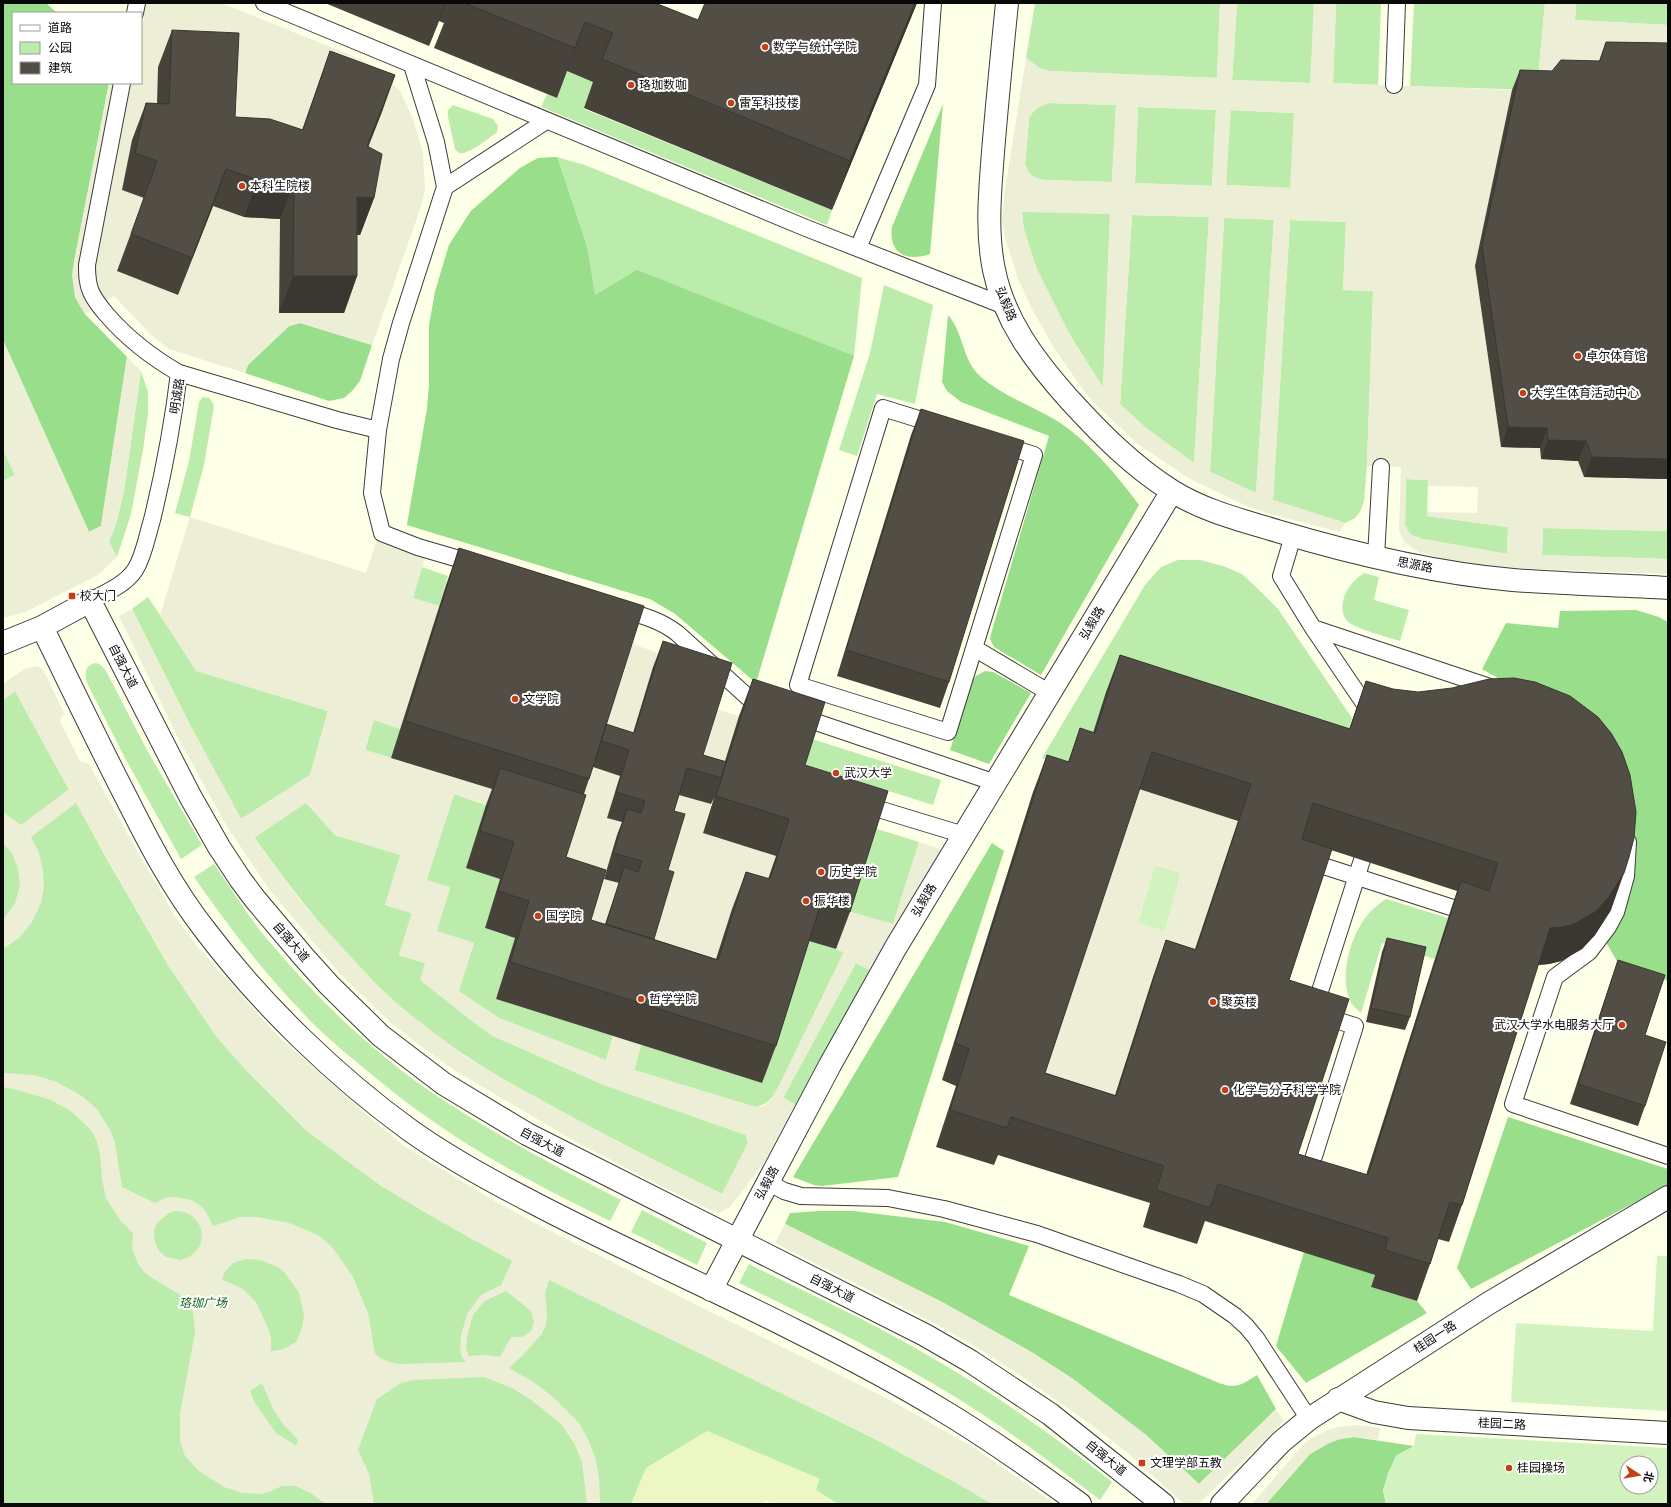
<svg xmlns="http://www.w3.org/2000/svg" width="1671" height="1507" font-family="'Times New Roman','Noto Sans SC',serif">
	<rect width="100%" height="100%" fill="#fdffe6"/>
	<path fill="#edf7c3" d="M707 1431 821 1479 816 1490 838 1504H772L765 1500 764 1504H631L646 1468Z"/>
	<path fill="#bcecac" d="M1035 3H1220L1217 78 1050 71 1041 69 1026 58Z
		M1237 3H1314L1311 83 1232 80Z
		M1336 3H1381L1378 85 1333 83Z
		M1414 3H1545L1537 90 1410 86Z
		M1576 3H1668V25L1575 20Z
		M567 71 594 82 584 109 832 210 827 225 541 107 547 94 557 98Z
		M1048 103 1116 105 1112 182 1044 180 1036 178 1029 173 1025 164 1029 118 1033 112 1039 107Z
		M453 105 493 119 498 126 497 132C491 137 468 155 460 153 458 153 457 151 455 149L448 117V110Z
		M1138 107 1216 110 1212 186 1135 183Z
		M1230 110 1294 113 1291 188 1226 185Z
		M557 157 585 165 862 278 854 356 674 613 650 599 407 525 427 409 429 386V326L435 292 449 245 471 211 520 168 538 158Z
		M1022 211 1110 214 1103 388C1074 342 1024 266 1022 211Z
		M1132 215 1209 217 1194 463 1146 428 1120 404Z
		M1224 218 1274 219 1256 493 1210 472Z
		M1290 220 1346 222 1343 290 1373 291 1367 466 1364 501 1360 512 1355 518 1345 523 1273 500Z
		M884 285 933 305 915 404 877 394 857 456 839 450 870 353Z
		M141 371 148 392V414L143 450 131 514 117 557 109 542 116 524 124 491Z
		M203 397 210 398 214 406 204 465 190 517 175 513 189 461 199 402Z
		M3 450 15 475 3 481Z
		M1406 479 1428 480 1427 516 1508 527 1507 554 1423 539 1411 535 1405 526Z
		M1543 528 1668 531V559L1542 555Z
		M1178 560H1200L1223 566 1242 574 1256 587 1278 609 1352 718 1336 766 1082 770 1042 758 1145 585 1161 567Z
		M422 567 448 576 439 606 412 598Z
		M1364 573 1379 577 1374 600 1409 610 1400 641C1385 636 1367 632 1353 625 1335 616 1343 592 1354 581 1357 578 1360 576 1364 573Z
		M148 597 197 671 328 711 310 775 241 819 191 727 132 609Z
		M96 663 101 665 106 671 147 750 202 845 181 859 126 760 88 685C84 675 84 665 96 663Z
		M15 691 107 859 168 965 216 1036 246 1070 307 1131 380 1185 469 1237 534 1272 871 1437 957 1483 992 1504H838L816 1490 820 1479 707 1431 646 1468 631 1504H3V700Z
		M374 720 401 729 391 758 365 750Z
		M812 739 941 780 933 805 804 764Z
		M454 794 486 805 500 879 485 928 515 938 496 999 613 1036 606 1060 499 1018 458 991 474 943 436 931 450 888 426 880Z
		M306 802 335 835 401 855 385 905 412 913 399 955 425 963 493 1036 604 1085 746 1135 748 1143 722 1194C673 1170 625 1145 577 1120 515 1087 454 1053 402 1008 344 958 298 898 254 837Z
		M874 828 919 842 893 925 848 911Z
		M214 864C232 889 248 917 268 940 317 999 373 1053 437 1096 496 1135 558 1168 621 1200L610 1221C546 1190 482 1157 424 1115 402 1100 381 1082 360 1065 340 1048 319 1031 302 1012 262 970 227 925 194 877Z
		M1386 899 1448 918 1435 959 1382 943 1361 1013C1358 1010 1354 1007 1352 1004 1337 978 1351 933 1370 912 1375 907 1380 903 1386 899Z
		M808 940 844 952 781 1082C775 1094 769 1105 755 1107L634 1070 641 1045 762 1083Z
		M856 963 875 973 798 1106 783 1098Z
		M642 1210 707 1243 697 1265 631 1232Z
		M749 1264C805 1292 863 1318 917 1349 986 1388 1051 1433 1112 1482L1100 1500C1052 1463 1003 1426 952 1395 884 1353 811 1318 739 1283Z"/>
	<path fill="#99de8a" d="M3 3H46L57 13H13V83H109L74 262 75 297 85 314 127 357 101 526 89 532 3 340Z
		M943 104 930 254C907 262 888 254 892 227Z
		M557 157 587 247 595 295 637 270 854 356 756 683 674 613 650 599 407 525 427 409 429 386V326L435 292 449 245 471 211 520 168 538 158Z
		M948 315C964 333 962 360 980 376 1001 395 1030 405 1054 419 1086 438 1117 475 1139 505L1041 675 994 647 990 639 991 634 1049 436 961 402 947 391 942 382Z
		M300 323 372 345 360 381 352 391 344 398 329 401 245 373 248 365 289 326Z
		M1636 610 1659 617 1668 622V981L1619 965 1606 942 1547 706 1482 669 1506 623 1558 628 1560 611Z
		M985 671 993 672 1031 693 989 764 950 750 973 680 976 676Z
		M992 843 1004 851 898 1177 822 1186 814 1185 793 1177Z
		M1508 1117 1668 1169V1185L1471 1289 1457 1268Z
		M820 1211H853L945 1222 1029 1246 1009 1295 1219 1383C1237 1389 1241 1385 1257 1375L1276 1409 1199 1484 1146 1435 1073 1379 1033 1353 942 1302 785 1224 790 1213Z
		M1304 1252 1375 1275 1371 1287 1417 1301 1427 1313 1306 1383 1276 1346Z
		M1354 1437 1414 1446 1396 1456 1383 1490 1386 1504H1266L1310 1454 1329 1443 1340 1439Z"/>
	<path fill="#d2f3bf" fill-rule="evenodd" d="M1155 865 1181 873 1165 931 1138 923Z
		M1657 1256H1668V1411L1511 1402 1516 1323 1653 1331Z
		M1416 1434 1668 1448V1504H1386L1383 1490 1388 1473 1396 1456 1414 1446ZM1627 1463H1651V1487H1627Z"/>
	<path fill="#edeed6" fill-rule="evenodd" d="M130 3H221L360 59 378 69 400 91 413 119 423 153 425 188 423 200 416 221 372 345 300 323 293 324 289 326 248 365 245 373 169 349 152 336 114 296 85 314 75 297 72 275 74 262 109 83H141V13H127ZM155 141 290 167 279 313 280 219 244 217 213 206 178 295 117 271 144 198 122 190Z
		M1220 3H1237L1232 80 1310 83 1314 3H1336L1333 83 1512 90 1475 266 1501 446 1540 448 1541 459 1578 461 1584 477 1668 479V531L1543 528 1542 555 1668 559V574L1511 568 1450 561 1419 552 1404 542 1399 530 1401 467 1367 466 1373 291 1343 290 1346 222 1290 220 1273 500 1345 523 1340 532 1270 514 1249 507 1190 479 1139 445 1094 403 1084 391 1054 348 1033 311 1018 279 1005 237 1002 220 1004 196 1026 58 1041 69 1050 71 1217 78ZM1048 103 1116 105 1112 182 1044 180 1036 178 1029 173 1025 164 1029 118 1033 112 1039 107ZM1138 107 1216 110 1212 186 1135 183ZM1231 110 1294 113 1290 188 1226 185ZM1022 212 1110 214 1103 387 1070 335 1037 269 1023 226ZM1132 215 1209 217 1194 463 1146 428 1120 404ZM1224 218 1274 220 1256 493 1210 472ZM1406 479 1428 480V486L1478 487 1477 513 1427 512V516L1508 527 1507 554 1423 539 1411 535 1405 525Z
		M1545 3H1576L1575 20 1668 25V63L1537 90Z
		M3 340 89 532 101 526 127 357 141 371 124 491 116 524 109 542 117 557 98 575 25 612 3 618V481L15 475 3 450Z
		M190 517 366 573 377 540 426 555 413 598 439 606 421 665 401 729 374 720 365 750 542 805 538 821 454 794 427 880 450 887 437 931 474 943 459 991 499 1018 606 1060 613 1036 629 1041 641 1045 634 1070 755 1107 764 1106 771 1099 781 1082 844 952 836 949 848 911 893 924 919 842 946 851 875 973 856 963 783 1098 798 1106 766 1160 730 1207 718 1213 713 1211 661 1186 576 1142 454 1070 418 1044 391 1023 340 974 269 889 228 828 205 787 176 734 119 616 132 609 191 727 241 819 310 775 328 711 196 671 160 615ZM306 803 335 835 400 855 385 905 412 913 399 955 425 963 420 980 478 1026 493 1036 604 1085 746 1135 748 1143 722 1194 622 1144 505 1080 463 1055 402 1008 376 984 306 908 254 838Z
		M630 643 658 653 624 759 596 750Z
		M35 666 41 668 45 673 64 713 60 721 80 761 89 764 127 833 176 918 196 945 279 1037 368 1116 404 1146 491 1199 533 1222 701 1307 890 1400 976 1449 1055 1504H992L957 1483 871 1437 549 1280 545 1294 547 1312 546 1325 541 1335 522 1356 509 1368 535 1383 553 1397 579 1423 589 1441 596 1460 599 1478 600 1504H587L582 1462 574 1443 561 1424 530 1399 512 1388 484 1377 413 1380 399 1384 377 1399 358 1450 369 1474 374 1504H326L312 1494 296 1486H282L269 1492 260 1494 242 1493 224 1487 199 1471 185 1456 180 1441V1414L195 1332 193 1313 190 1306 179 1294 152 1278 144 1272 138 1264 132 1248 133 1233 120 1220 106 1198 102 1179 100 1154 97 1142 91 1130 72 1112 51 1100 18 1090 3 1087V1073L34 1075 57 1082 82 1096 97 1109 111 1132 115 1143 122 1187 155 1203 165 1198 175 1197 191 1200 200 1205 206 1212 213 1226 240 1217H257L289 1223 318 1235 330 1245 338 1255 353 1277 368 1313 375 1353 380 1358 390 1362 399 1364 466 1362 462 1357 460 1348 461 1336 467 1314 481 1295 501 1285 512 1261 424 1212 380 1185 307 1131 246 1070 216 1036 168 965 76 803 31 837 39 853 43 870 44 887 41 903 32 922 19 938 3 949V920L15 903 20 886 18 868 11 852 3 843V812L21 825 69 789 15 691 3 700V684L23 670ZM176 1211 184 1212 191 1215 197 1221 201 1228 202 1235 200 1246 195 1252 189 1257 181 1260 166 1257 160 1252 156 1245 154 1238V1230L157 1223 169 1213ZM246 1259 260 1260 278 1267 285 1273 299 1293 304 1315 302 1328 296 1342 286 1348 280 1350 271 1351V1337L268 1328 256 1302 243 1289 228 1282 222 1280 224 1273 233 1263ZM506 1291 531 1311 534 1321 531 1331 522 1337H511L500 1357 486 1355 469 1356 466 1348 467 1337 473 1315 485 1301ZM262 1383 273 1409 283 1424 297 1439 298 1443 295 1445 276 1433 255 1403 250 1391Z
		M716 709 739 716 717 788 694 781Z
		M591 767 620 776 635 827 632 887 593 962 553 894Z
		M1138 789 1238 821 1182 987 1153 977 1102 1133 1031 1110ZM1155 865 1181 873 1165 931 1138 923Z
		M678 794 711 804 703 833 776 856 757 916 704 997 641 977 665 837Z
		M785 1224 942 1302 1033 1353 1073 1379 1146 1435 1199 1484 1276 1409 1284 1421 1201 1501 1196 1504H1184L1131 1456 1096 1428 1020 1375 978 1348 932 1322 775 1243Z
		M1356 1425 1380 1428 1378 1440 1354 1437 1340 1439 1329 1443 1310 1454 1266 1504H1252L1303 1445 1313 1437 1328 1430 1338 1427Z"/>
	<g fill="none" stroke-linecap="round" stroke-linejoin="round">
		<g stroke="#3c3c3c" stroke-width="18">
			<path id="lane" d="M264 3 806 228 1005 306
				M135 13 137 3
				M412 65 436 142 445 187 401 323 391 359 378 430 372 493 382 533 418 547 476 564
				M122 83 87 265C87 274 87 283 91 292 95 301 101 308 107 315 128 339 151 357 179 373L337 420 378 430
				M1394 85 1397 3
				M445 187 546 121
				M858 248 927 85 933 3
				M883 408 1034 455 948 732 798 685Z
				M1293 536 1281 576 1313 628 1372 715
				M1376 557 1381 467
				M90 601C105 593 125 585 135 570 144 556 147 536 152 520 164 471 173 423 179 373
				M620 609C641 615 660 620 677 633L751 700 765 705
				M1313 628 1496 689
				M974 648 1050 693
				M798 716 996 783
				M862 804 964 835
				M1628 842 1626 876 1616 912 1608 927 1589 952 1555 977 1513 1104 1668 1156
				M1311 862 1472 914
				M1308 1175 1355 1026 1313 1013 1362 860
				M768 1182 784 1191 801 1196 888 1198 944 1209 1037 1234 1179 1284 1203 1294 1235 1316 1246 1326 1256 1338 1309 1419"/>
		</g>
		<g stroke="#3c3c3c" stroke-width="24">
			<path id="street" d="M1007 3C1002 53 997 103 993 152 990 192 986 231 994 270 1004 320 1035 361 1068 398 1099 432 1132 466 1172 491 1204 511 1241 520 1277 531 1354 554 1433 573 1513 580 1564 584 1616 585 1668 588
				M42 627C70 684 97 741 126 797 149 843 173 889 205 930 261 1004 336 1077 411 1131 449 1158 491 1181 532 1202 619 1248 710 1287 798 1332 846 1356 894 1381 940 1409 989 1438 1035 1471 1080 1504
				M3 643 42 627 90 601 190 796 219 847 240 879 255 899 303 956 329 985 381 1036 444 1084 527 1134 925 1335 970 1361 1050 1414 1163 1504
				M711 1290 830 1065 896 947 1172 491
				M1338 1399 1374 1412 1408 1418 1668 1433
				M1222 1504 1281 1442 1309 1419 1489 1303 1668 1197"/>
		</g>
		<use href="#lane" stroke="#fff" stroke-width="16"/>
		<use href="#street" stroke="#fff" stroke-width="22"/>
	</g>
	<path fill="#47433b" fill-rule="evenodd" d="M325 3H655L698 20 917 3 832 210 584 108 593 82 567 71 557 98 434 48 444 23 439 21 429 46Z
		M172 30 235 117 302 130 330 51 395 75 368 146 374 198 360 235 357 234V276L344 313H279L280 219 244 217 213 206 178 295 117 271 144 198 122 190 132 140 146 103 157 104 158 67Z
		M1606 42 1668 43V479L1584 477 1578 461 1541 459 1540 448 1501 447 1475 266 1512 90 1520 70 1552 71 1599 61Z
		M921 409 949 682 940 708 837 676 911 435Z
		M459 548 606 724 633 733 653 667 663 641 703 755 725 761 739 716 753 679 805 765 850 912 836 949 809 941 776 1046 762 1083 496 999 515 938 485 928 500 879 466 868 486 805 492 789 391 758 446 585ZM593 767 620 776 607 818 622 822 617 835 604 879 619 883 605 924 591 920 566 857 584 794ZM679 795 711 804 714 798 703 833 776 856 768 879 746 872 732 909 716 959 654 939 668 870 674 811Z
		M1120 655 1349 729 1366 681 1611 910 1595 935 1582 949 1561 961 1549 964 1538 965 1462 1205 1449 1242 1438 1239 1430 1264 1417 1301 1371 1287 1375 1275 1205 1221 1197 1244 1143 1227 1150 1203 998 1155 994 1165 936 1147 956 1086 942 1080 1033 792 1047 755 1068 762 1080 728 1093 733 1106 692ZM1139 789 1238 821 1195 949 1166 940 1153 977 1115 1095 1045 1073ZM1331 850 1457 891 1448 918 1366 1175 1298 1154 1289 980Z
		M1387 938 1410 1017 1405 1030 1366 1022 1382 952Z
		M1618 960 1645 1106 1638 1126 1570 1104 1611 980Z"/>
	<path fill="#3a3730" d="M445 3H446L429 46Z
		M915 3H917L832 210 850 161Z
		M585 22 567 71 557 98 575 48Z
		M395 75 382 112 354 183 367 146Z
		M226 169 213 206 178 295 192 258Z
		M258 180 294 182 280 219 244 217Z
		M357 197 374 198 360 235 344 234Z
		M293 276H357L344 313H279Z
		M1508 427 1547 428 1540 448 1501 447Z
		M1548 440 1586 441 1578 461 1541 459Z
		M1592 457 1668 459V479L1584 477Z
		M1624 873 1611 910 1595 935 1582 949 1561 961 1549 964 1536 965 1550 928Z"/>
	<path fill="#534e45" stroke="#3a3730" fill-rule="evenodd" d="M464 3H655L698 20 705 3H915L850 161 602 59 613 33 585 22 575 48Z
		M172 30 239 33 235 117 270 119 303 130 330 51 395 75 367 146 382 154 374 198 357 197V276H293L294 182 258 180 226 169 192 258 131 234 157 161 135 153 146 103 169 104Z
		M1606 42 1668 43V459L1592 457 1586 441 1548 440 1547 428 1508 427 1482 246 1520 70 1552 71 1561 60 1600 61Z
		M921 409 1024 441 949 682 846 650Z
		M459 548 644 606 589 779 405 721Z
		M663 641 732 663 703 755 726 762 721 778 687 768 674 811 685 814 668 870 674 872 654 939 606 924 624 867 638 872 642 861 613 853 627 809 641 813 645 801 616 792 629 750 601 741 606 724 634 733Z
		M1120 655 1350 729 1366 681 1393 689 1418 692 1452 688 1489 679 1514 678 1535 682 1570 696 1598 717 1611 733 1622 752 1630 775 1636 812 1634 838 1629 857 1624 873 1608 898 1595 912 1574 924 1562 927 1550 928 1462 1205 1450 1202 1430 1264 1385 1250 1388 1238 1218 1184 1210 1208 1156 1190 1164 1166 1011 1117 1007 1128 950 1110 969 1049 955 1043 1047 755 1069 762 1080 728 1095 733ZM1152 752 1251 784 1196 950 1166 940 1116 1096 1045 1073ZM1313 803 1498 863 1489 891 1461 881 1368 1175 1298 1154 1349 999 1289 980 1332 849 1302 839Z
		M753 679 825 702 805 765 888 791 850 912 821 903 776 1046 510 962 529 901 498 891 514 842 480 831 500 768 586 795 566 857 606 870 591 920 718 960 746 872 770 879 789 819 716 796Z
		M1387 938 1426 947 1410 1017 1371 1008Z
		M1618 960 1665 975 1645 1035 1666 1042 1645 1106 1578 1084Z"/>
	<g fill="#c53f16" stroke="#fff" stroke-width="1.5">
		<circle cx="765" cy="47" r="4"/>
		<circle cx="631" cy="85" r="4"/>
		<circle cx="731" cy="103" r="4"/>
		<circle cx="242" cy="186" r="4"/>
		<circle cx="1578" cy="356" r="4"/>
		<circle cx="1523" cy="393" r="4"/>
		<rect x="68" y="592" width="8" height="8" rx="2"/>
		<circle cx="515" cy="699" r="4"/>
		<circle cx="836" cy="773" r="4"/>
		<circle cx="821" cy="872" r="4"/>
		<circle cx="806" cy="901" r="4"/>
		<circle cx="538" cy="916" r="4"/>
		<circle cx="641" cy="999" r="4"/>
		<circle cx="1213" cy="1002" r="4"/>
		<circle cx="1622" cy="1025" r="4"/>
		<circle cx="1225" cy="1090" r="4"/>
		<rect x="1138" y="1459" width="8" height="8" rx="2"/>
		<circle cx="1509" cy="1468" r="4"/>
	</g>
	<g text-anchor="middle" stroke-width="4" stroke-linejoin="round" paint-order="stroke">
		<g font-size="12" fill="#090909" stroke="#fff" text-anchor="start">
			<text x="773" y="51">数学与统计学院</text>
			<text x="639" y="89">珞珈数咖</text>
			<text x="739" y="107">雷军科技楼</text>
			<text x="250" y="190">本科生院楼</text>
			<text x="1586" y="360">卓尔体育馆</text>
			<text x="1531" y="397">大学生体育活动中心</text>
			<text x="80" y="600">校大门</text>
			<text x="523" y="703">文学院</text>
			<text x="844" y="777">武汉大学</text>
			<text x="829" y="876">历史学院</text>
			<text x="814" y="905">振华楼</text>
			<text x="546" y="920">国学院</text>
			<text x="649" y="1003">哲学学院</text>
			<text x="1221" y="1006">聚英楼</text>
			<text x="1614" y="1029" text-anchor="end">武汉大学水电服务大厅</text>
			<text x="1233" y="1094">化学与分子科学学院</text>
			<text x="1150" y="1467">文理学部五教</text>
			<text x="1517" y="1472">桂园操场</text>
		</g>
		<g font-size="12" fill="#090909" stroke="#fff">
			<text transform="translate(1006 304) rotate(68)" y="4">弘毅路</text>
			<text transform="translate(177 396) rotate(-81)" y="4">明诚路</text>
			<text transform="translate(1415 565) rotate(11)" y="4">思源路</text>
			<text transform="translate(1092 623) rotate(-59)" y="4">弘毅路</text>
			<text transform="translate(123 666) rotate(63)" y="4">自强大道</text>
			<text transform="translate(924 900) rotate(-59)" y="4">弘毅路</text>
			<text transform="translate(291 942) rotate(49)" y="4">自强大道</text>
			<text transform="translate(542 1142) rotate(28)" y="4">自强大道</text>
			<text transform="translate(767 1183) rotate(-62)" y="4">弘毅路</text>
			<text transform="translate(832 1288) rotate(27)" y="4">自强大道</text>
			<text transform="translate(1435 1337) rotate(-33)" y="4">桂园一路</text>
			<text transform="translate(1502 1424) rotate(3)" y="4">桂园二路</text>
			<text transform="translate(1106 1458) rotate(39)" y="4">自强大道</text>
		</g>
		<g font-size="12" font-style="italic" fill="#16651b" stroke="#fff">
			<text x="203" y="1307">珞珈广场</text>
		</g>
	</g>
	<rect width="1671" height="1507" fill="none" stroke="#090909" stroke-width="8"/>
	<rect x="12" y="12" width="130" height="72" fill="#ffffff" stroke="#9d9d9d"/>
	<rect x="20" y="25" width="20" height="6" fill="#ffffff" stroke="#9d9d9d"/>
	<text x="48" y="32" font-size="12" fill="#090909">道路</text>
	<rect x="20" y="42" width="20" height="12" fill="#bcecac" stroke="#9d9d9d"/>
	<text x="48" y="52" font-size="12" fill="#090909">公园</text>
	<rect x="20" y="62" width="20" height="12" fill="#534e45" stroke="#9d9d9d"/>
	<text x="48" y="72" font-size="12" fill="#090909">建筑</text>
	<g transform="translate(1639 1475) rotate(102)"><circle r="19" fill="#ffffff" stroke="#9d9d9d"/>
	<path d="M0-3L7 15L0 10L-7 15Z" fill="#c53f16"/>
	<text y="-6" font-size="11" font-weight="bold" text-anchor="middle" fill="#090909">北</text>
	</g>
</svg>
